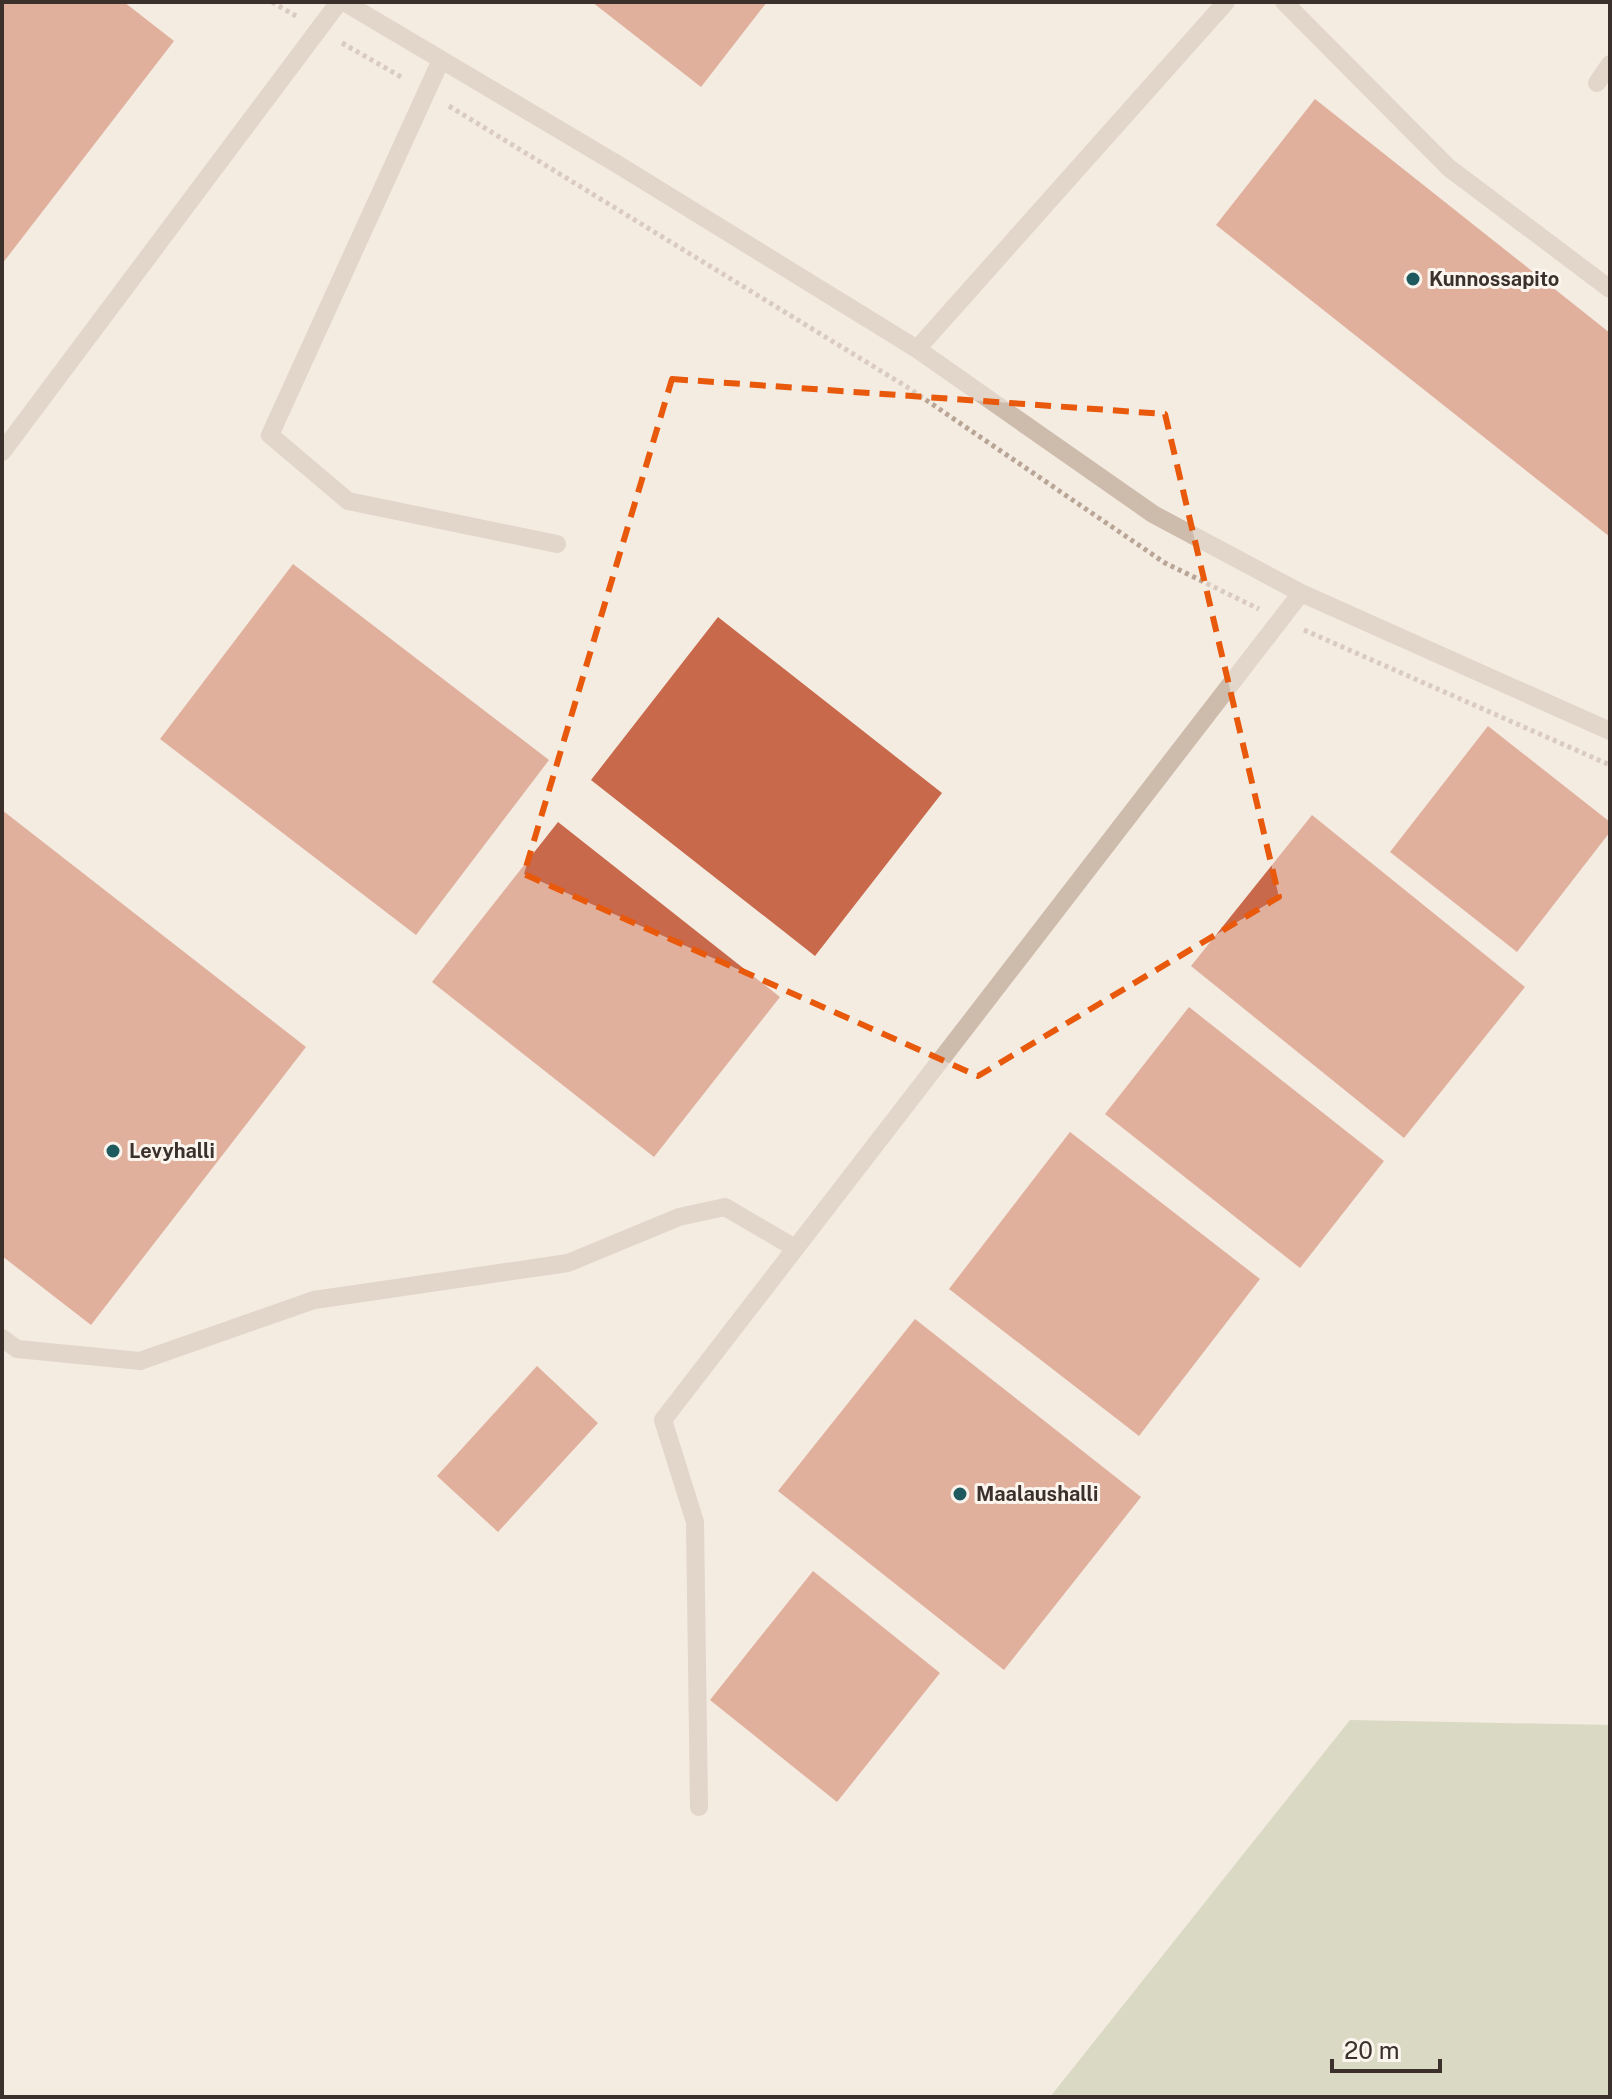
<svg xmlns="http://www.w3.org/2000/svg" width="1612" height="2099" font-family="'Public Sans',sans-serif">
	<rect width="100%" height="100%" fill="#f4ebe1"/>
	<path fill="#b8c4a0" d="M1350 1720 1610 1725V2097H1050Z"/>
	<path fill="#c8694b" d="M2 2H124L174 41 2 264Z
		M592 2H767L701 87Z
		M1315 99 1610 333V537L1216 225Z
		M293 564 549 760 416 935 160 739Z
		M718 617 942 793 815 956 591 780Z
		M1488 726 1610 822V832L1517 952 1390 852Z
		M2 810 306 1047 91 1325 2 1256Z
		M1312 815 1525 987 1404 1138 1191 966Z
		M558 822 780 997 654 1157 432 982Z
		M1189 1007 1384 1161 1300 1268 1105 1114Z
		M1070 1132 1260 1279 1139 1436 949 1289Z
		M915 1319 1141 1497 1004 1670 778 1491Z
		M537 1366 598 1423 498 1532 437 1476Z
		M813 1571 940 1673 837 1802 710 1700Z"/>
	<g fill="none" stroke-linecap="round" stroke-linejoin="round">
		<path stroke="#b9a596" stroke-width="5" stroke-dasharray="4 4" stroke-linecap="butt" d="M272 2 296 16
			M342 43 403 78
			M449 106 907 387 1165 563 1259 609
			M1304 630 1610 765"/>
		<path stroke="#cdbbac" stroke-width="18" d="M344 2 617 164 917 349 1153 514 1301 593 1610 731
			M1284 2 1449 168 1610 289
			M441 60 270 435 348 501 557 544
			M1597 83 1610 64
			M917 349 1226 2
			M2 452 339 2
			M2 1338 17 1349 140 1361 314 1300 568 1263 679 1217 725 1207 795 1248
			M699 1807 695 1522 663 1420 1301 593"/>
	</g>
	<path d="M0 0H1612V2099H0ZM672 379 1165 414 1279 897 978 1076 524 874Z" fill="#f4ebe1" fill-opacity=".55" fill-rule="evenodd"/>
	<path fill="none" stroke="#e8590c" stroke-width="6" stroke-dasharray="16 10" stroke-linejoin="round" d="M672 379 1165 414 1279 897 978 1076 524 874Z"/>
	<g fill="#1f5a5e" stroke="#fbf5ee" stroke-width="3">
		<circle cx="1413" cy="279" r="8"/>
		<circle cx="113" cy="1151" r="8"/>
		<circle cx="960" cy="1494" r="8"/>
	</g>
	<g text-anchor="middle" stroke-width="6" stroke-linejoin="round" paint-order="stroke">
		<g font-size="20" font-weight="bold" fill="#3b302b" stroke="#fbf5ee" text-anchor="start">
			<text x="1429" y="286">Kunnossapito</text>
			<text x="129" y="1158">Levyhalli</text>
			<text x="976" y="1501">Maalaushalli</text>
		</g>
	</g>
	<rect width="1612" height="2099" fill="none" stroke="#3b302b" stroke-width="8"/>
	<path d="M1332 2059v12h108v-12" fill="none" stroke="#3b302b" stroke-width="4"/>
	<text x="1344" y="2059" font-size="24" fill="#3b302b" stroke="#fbf5ee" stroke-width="6" paint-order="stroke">20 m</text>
</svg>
